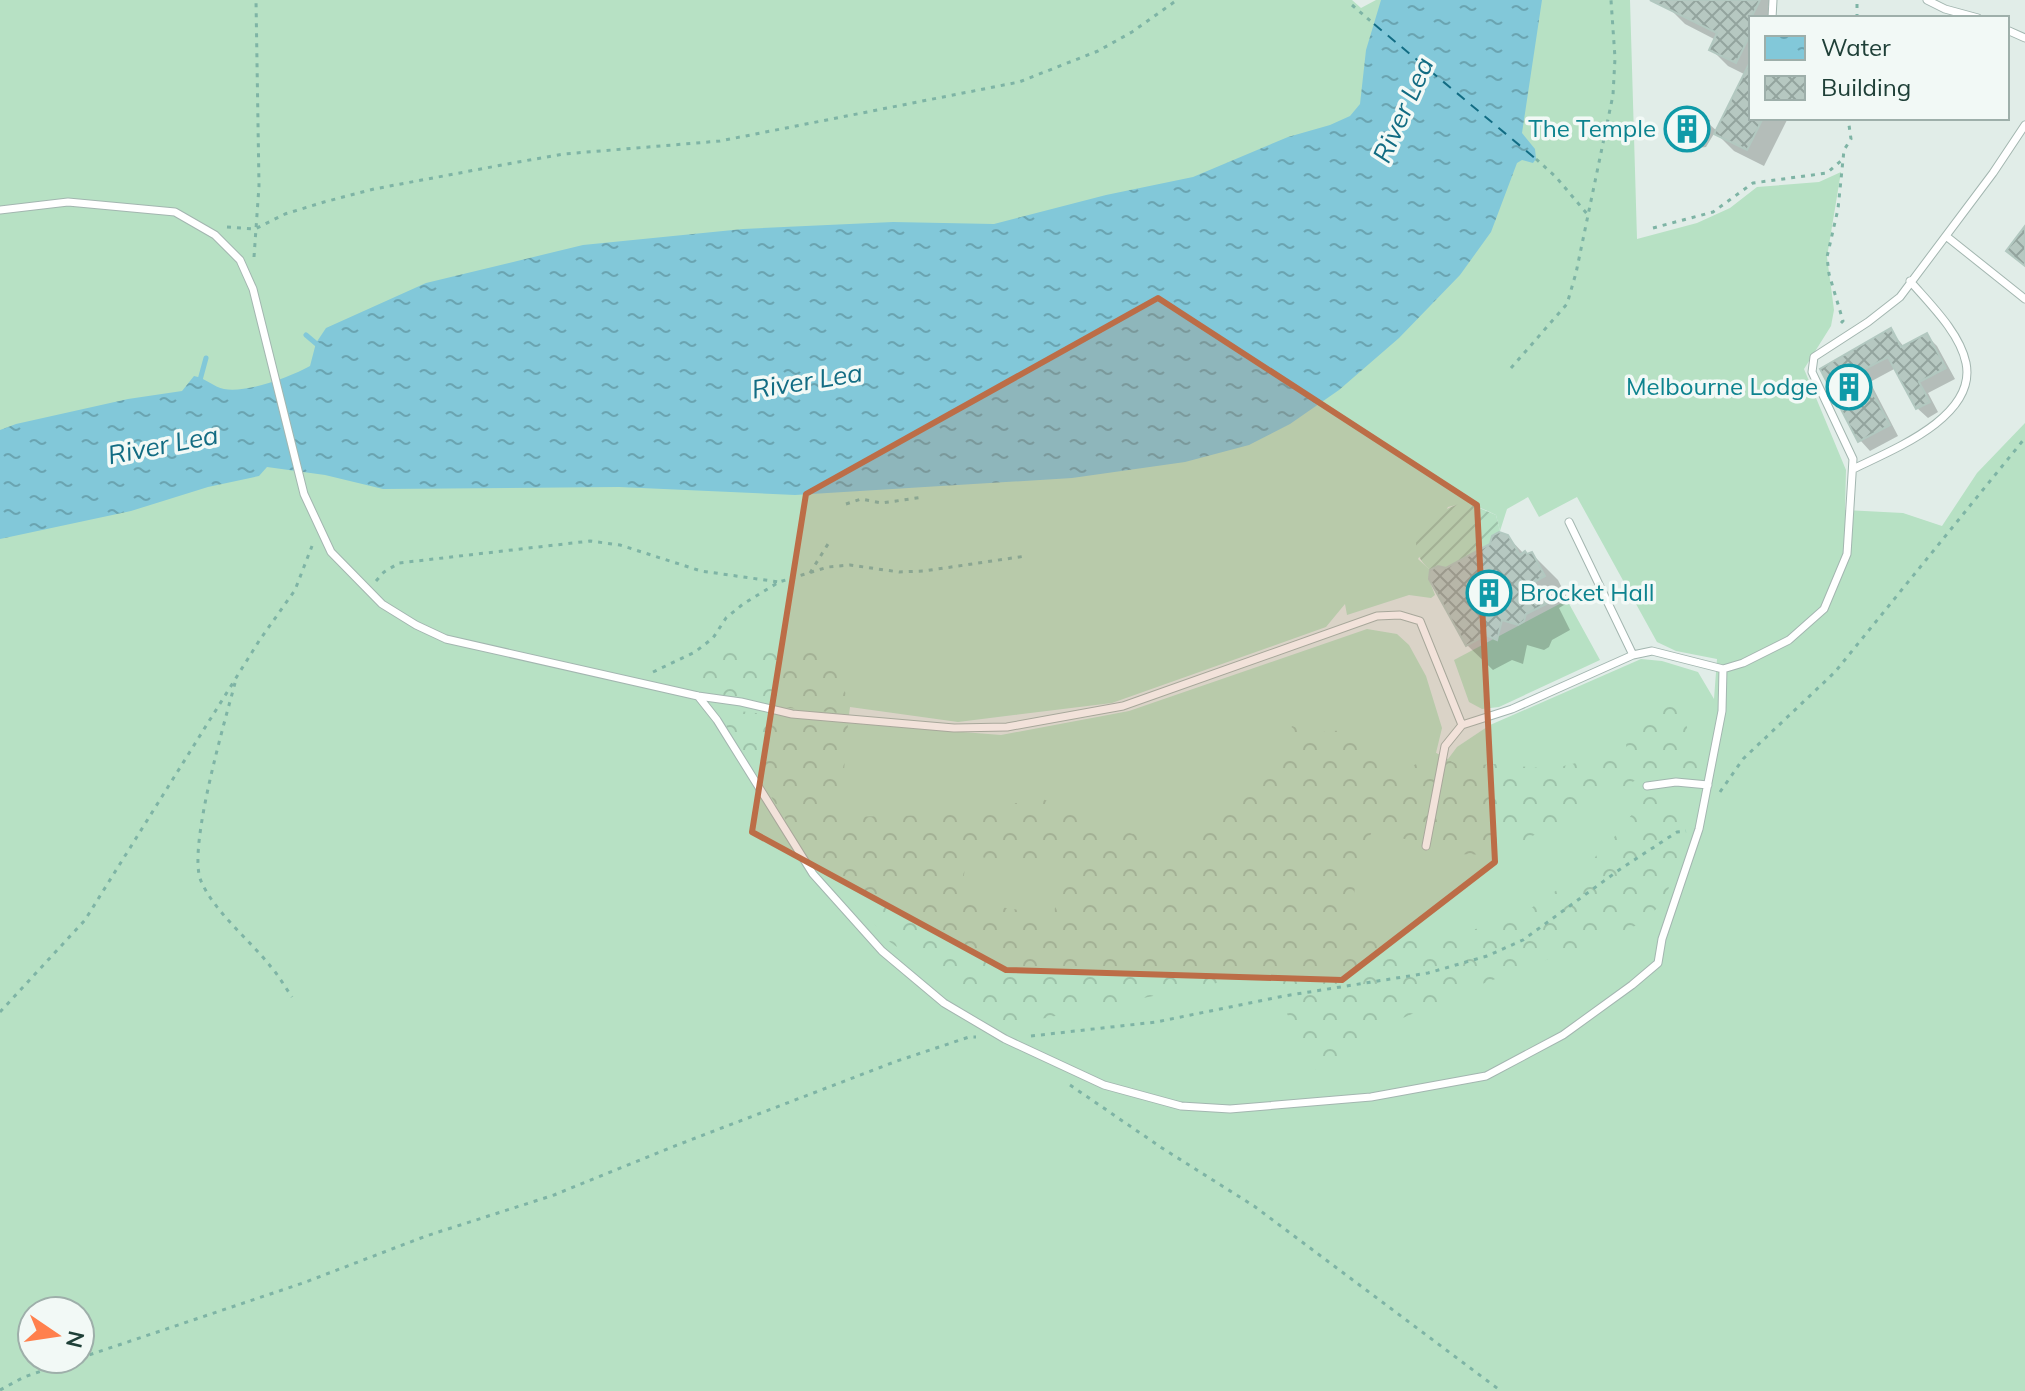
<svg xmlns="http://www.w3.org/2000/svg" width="2025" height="1391" font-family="Mulish,sans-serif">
	<defs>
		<pattern id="forest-crowns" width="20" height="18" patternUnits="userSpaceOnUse" patternTransform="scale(2)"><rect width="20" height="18" fill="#b7e1c4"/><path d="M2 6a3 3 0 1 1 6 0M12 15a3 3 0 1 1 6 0" fill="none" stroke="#9dc2a9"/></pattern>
		<pattern id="garden-furrows" width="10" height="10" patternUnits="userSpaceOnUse" patternTransform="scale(2)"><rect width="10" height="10" fill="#b7e1c4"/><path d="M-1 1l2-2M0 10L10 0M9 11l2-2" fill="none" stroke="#9dc2a9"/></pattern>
		<pattern id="water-ripples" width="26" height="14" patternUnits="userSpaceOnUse" patternTransform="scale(2)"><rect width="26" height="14" fill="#82c8d9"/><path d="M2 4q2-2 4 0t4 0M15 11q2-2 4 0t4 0" fill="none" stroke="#6aa4b1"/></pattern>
		<pattern id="building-cross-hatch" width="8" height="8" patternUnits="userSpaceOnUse" patternTransform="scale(2)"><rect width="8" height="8" fill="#b6c8c1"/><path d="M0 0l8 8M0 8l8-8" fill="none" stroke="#93a49e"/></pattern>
	</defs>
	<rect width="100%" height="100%" fill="#e1ede8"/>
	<path fill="#b7e1c4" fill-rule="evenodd" d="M0 0H1352L1361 8 1376 0H1630L1637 239 1697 223 1730 208 1757 187 1819 182 1841 172 1827 257 1834 310 1831 326 1804 369 1846 470 1845 510 1903 513 1942 526 1977 473 2025 423V1391H0ZM1528 497 1539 517 1577 497 1657 642 1676 651 1717 659 1714 699 1698 672 1662 661 1641 659 1490 725 1457 747 1448 759 1436 753 1442 728 1426 676 1409 645 1397 634 1367 629 1129 711 1001 735 848 723 850 707 958 722 1112 703 1326 627 1345 604 1347 615 1409 595 1431 598 1435 595 1429 579 1430 570 1418 559 1448 507C1467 502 1478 506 1496 515L1500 531 1507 509ZM32 1311H80V1359H32Z
		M1567 600 1600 660 1499 707 1482 709 1469 702 1454 660Z"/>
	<path fill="url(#forest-crowns)" fill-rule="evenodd" d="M740 650H794L839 657 849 714 790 708 704 691 696 668 708 654Z
		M1663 698 1682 714 1704 772 1668 771 1663 805 1691 809 1665 901 1640 924 1456 994 1392 1023 1316 1070 1266 973 1006 1026 890 942 789 825 715 708 848 724 840 817 938 815 1043 799 1112 829 1178 844 1259 769H1275L1292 726 1313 733 1354 729 1371 760 1407 769 1436 753 1460 766 1496 764 1551 769 1626 751 1627 721ZM1638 779 1647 786 1646 796 1616 835 1577 876 1514 920 1441 937 1383 931 1353 915 1356 868 1373 829 1452 854 1497 855ZM967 855 1060 869 1054 915 960 901Z"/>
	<path fill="url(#garden-furrows)" d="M1465 502 1496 515 1500 531 1492 536 1490 544 1446 568 1438 566 1430 570C1395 539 1433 511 1465 502Z"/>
	<path fill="url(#water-ripples)" d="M1381 0H1542L1522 133 1535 149 1536 159 1533 163 1522 160 1517 163 1491 232 1460 275 1399 338 1339 390 1290 424 1249 445 1185 462 1072 478 795 495 619 487 383 489 325 475 267 467 259 476 208 487 131 511 0 539V430L16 424 128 399 182 391 194 376C205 378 214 387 224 389 248 393 290 377 310 366L316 343 326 328 426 283 583 245 743 229 893 222 994 224 1106 195 1193 177 1288 137 1330 125 1350 116 1360 104 1366 50Z"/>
	<path fill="#0003" d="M1672 0H1772L1768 7 1777 18H1751V118H1788L1764 166 1734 151 1715 132 1706 147 1698 148 1694 152 1675 137 1708 123 1718 132 1746 75 1728 66 1711 49 1716 40 1685 24 1668 7Z
		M1891 331 1905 348 1927 336 1937 346 1955 379 1928 393 1938 412 1928 418 1917 408 1896 368 1870 382 1898 436 1870 451 1860 440 1822 370Z
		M1507 536 1524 554 1528 556 1532 554 1558 580 1569 602 1559 608 1570 630 1552 640 1549 647 1544 650 1527 645 1523 664 1512 660 1493 670 1467 645 1446 571Z"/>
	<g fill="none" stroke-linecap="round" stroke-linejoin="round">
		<path stroke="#82c8d9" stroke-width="5" d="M306 335 319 346
			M200 380 206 358"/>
		<path stroke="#126c83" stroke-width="2" stroke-dasharray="10 8" stroke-linecap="butt" d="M1374 24 1536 159"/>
	</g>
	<path fill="url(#building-cross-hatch)" stroke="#b2c8c0" stroke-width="2" d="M1650 0H1760L1751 18V33L1736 63 1709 50 1717 33Z
		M1751 60V118H1763L1747 150 1714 134Z
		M1686 109 1709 121 1697 140H1690L1685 145 1673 137 1674 131 1671 126 1674 119 1682 116Z
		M2025 226V266L2006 251Z
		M1891 328 1901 347 1927 333 1946 368 1919 382 1930 402 1916 409 1888 357 1861 371 1890 425 1858 442 1820 369Z
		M1499 532 1508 535 1520 555 1525 551 1527 554 1532 552 1545 576 1534 582 1546 604 1526 614 1524 621 1518 625 1502 620 1497 640 1486 635 1466 646 1429 579 1430 570 1438 566 1446 568 1490 544 1492 536Z"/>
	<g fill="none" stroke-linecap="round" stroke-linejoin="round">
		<g stroke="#a3b6b0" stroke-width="9">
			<path id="lane" d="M1927 0 1945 9 1978 18
				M1772 18 1773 0
				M2007 30 2025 38
				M0 210 68 202 175 212 215 235 240 260 253 289 304 494 331 552 382 604 416 625 446 639 698 696 741 702 792 714 954 728 1007 727 1123 706 1377 616 1400 615 1420 621 1462 725 1512 709 1633 655 1652 651 1723 669
				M1946 236 2025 299
				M1853 469C1892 450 1977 417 1966 363 1960 333 1930 304 1910 281
				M1569 522 1633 655
				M698 696 717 720 813 874 882 951 944 1003 1005 1039 1104 1085 1181 1106 1230 1109 1371 1097 1486 1076 1563 1035 1632 985 1658 963 1662 939 1699 829 1722 711 1723 669 1743 663 1789 640 1824 609 1847 554 1853 459 1812 372 1814 357 1868 322 1900 297 1993 173 2025 125
				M1647 786 1676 782 1708 785
				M1426 846 1445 746 1462 725"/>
		</g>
		<path stroke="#7eb4a5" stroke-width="3" stroke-dasharray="4 6" stroke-linecap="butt" d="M1352 5 1374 24
			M1857 18V0
			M1536 159 1556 177 1588 215
			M227 227 255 229 285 214 324 202 374 189 518 162 564 154 720 141 1019 82 1098 51 1132 32 1177 0
			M1653 228 1713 212 1753 183 1827 173 1843 159
			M254 257 259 186 256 0
			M1841 323 1843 321 1829 274 1827 257 1838 209 1844 150 1851 139 1848 118
			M1511 368 1567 304 1576 273 1613 95 1615 58 1611 0
			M846 504 861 499 882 503 924 497
			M810 573 828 544
			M376 581 384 572 399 563 590 541 620 545 701 571 779 582
			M653 672 695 652 713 638 726 618 743 604 779 582 828 567 850 565 899 572 924 571 1026 556
			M235 683C225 721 187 849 201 881 215 913 250 940 271 967 279 976 285 987 292 997
			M1720 792 1743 759 1835 672 2025 438
			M0 1012 85 920 259 641 295 590 312 546
			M1031 1036 1156 1022 1284 996 1428 973 1487 956 1523 940 1619 870 1677 832 1686 831
			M1070 1085 1162 1148 1254 1206 1501 1391
			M80 1358 303 1283 426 1236 554 1195 672 1147 897 1061 969 1037H976
			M0 1390 24 1377 77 1359"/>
		<use href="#lane" stroke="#fff" stroke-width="7"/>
	</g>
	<path fill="#bc6d47" fill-opacity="0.2" stroke="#bc6d47" stroke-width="6" stroke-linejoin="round" d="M1158 298 1477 505 1495 862 1342 980 1006 970 752 832 806 494Z"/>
	<defs>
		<g id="building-ring" transform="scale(2.3)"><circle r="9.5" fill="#f2f9f6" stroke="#0f9aa8" stroke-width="1.5"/><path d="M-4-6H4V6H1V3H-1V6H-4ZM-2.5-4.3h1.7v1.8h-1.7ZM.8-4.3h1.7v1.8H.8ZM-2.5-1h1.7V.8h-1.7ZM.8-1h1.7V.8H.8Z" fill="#0f9aa8"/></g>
	</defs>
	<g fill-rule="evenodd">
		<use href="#building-ring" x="1687" y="129"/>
		<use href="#building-ring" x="1849" y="387"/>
		<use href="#building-ring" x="1489" y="593"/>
	</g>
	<g text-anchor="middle" stroke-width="7" stroke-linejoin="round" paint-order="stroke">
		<g font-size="24" fill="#0d838f" stroke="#f2f9f6" text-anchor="end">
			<text x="1656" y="137">The Temple</text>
			<text x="1818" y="395">Melbourne Lodge</text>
			<text x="1520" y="601" text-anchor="start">Brocket Hall</text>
		</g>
		<g font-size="26" font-style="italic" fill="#126c83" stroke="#f2f9f6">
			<text transform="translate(1403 110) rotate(-66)" y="9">River Lea</text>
			<text transform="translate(807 381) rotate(-9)" y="9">River Lea</text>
			<text transform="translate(163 445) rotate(-11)" y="9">River Lea</text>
		</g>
	</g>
	<rect x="1749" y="16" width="260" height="104" fill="#f2f9f6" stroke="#9eafaa" stroke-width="2"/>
	<rect x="1765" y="36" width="40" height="24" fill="url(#water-ripples)" stroke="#9eafaa" stroke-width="2"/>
	<text x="1821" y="56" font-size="24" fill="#1f4038">Water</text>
	<rect x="1765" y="76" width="40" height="24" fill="url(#building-cross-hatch)" stroke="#9eafaa" stroke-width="2"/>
	<text x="1821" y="96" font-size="24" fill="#1f4038">Building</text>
	<g transform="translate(56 1335) rotate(103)"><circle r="38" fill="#f2f9f6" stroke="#9eafaa" stroke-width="2"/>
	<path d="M0-6L14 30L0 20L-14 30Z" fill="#ff804d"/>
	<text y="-12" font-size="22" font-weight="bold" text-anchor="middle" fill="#1f4038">N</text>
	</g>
</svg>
